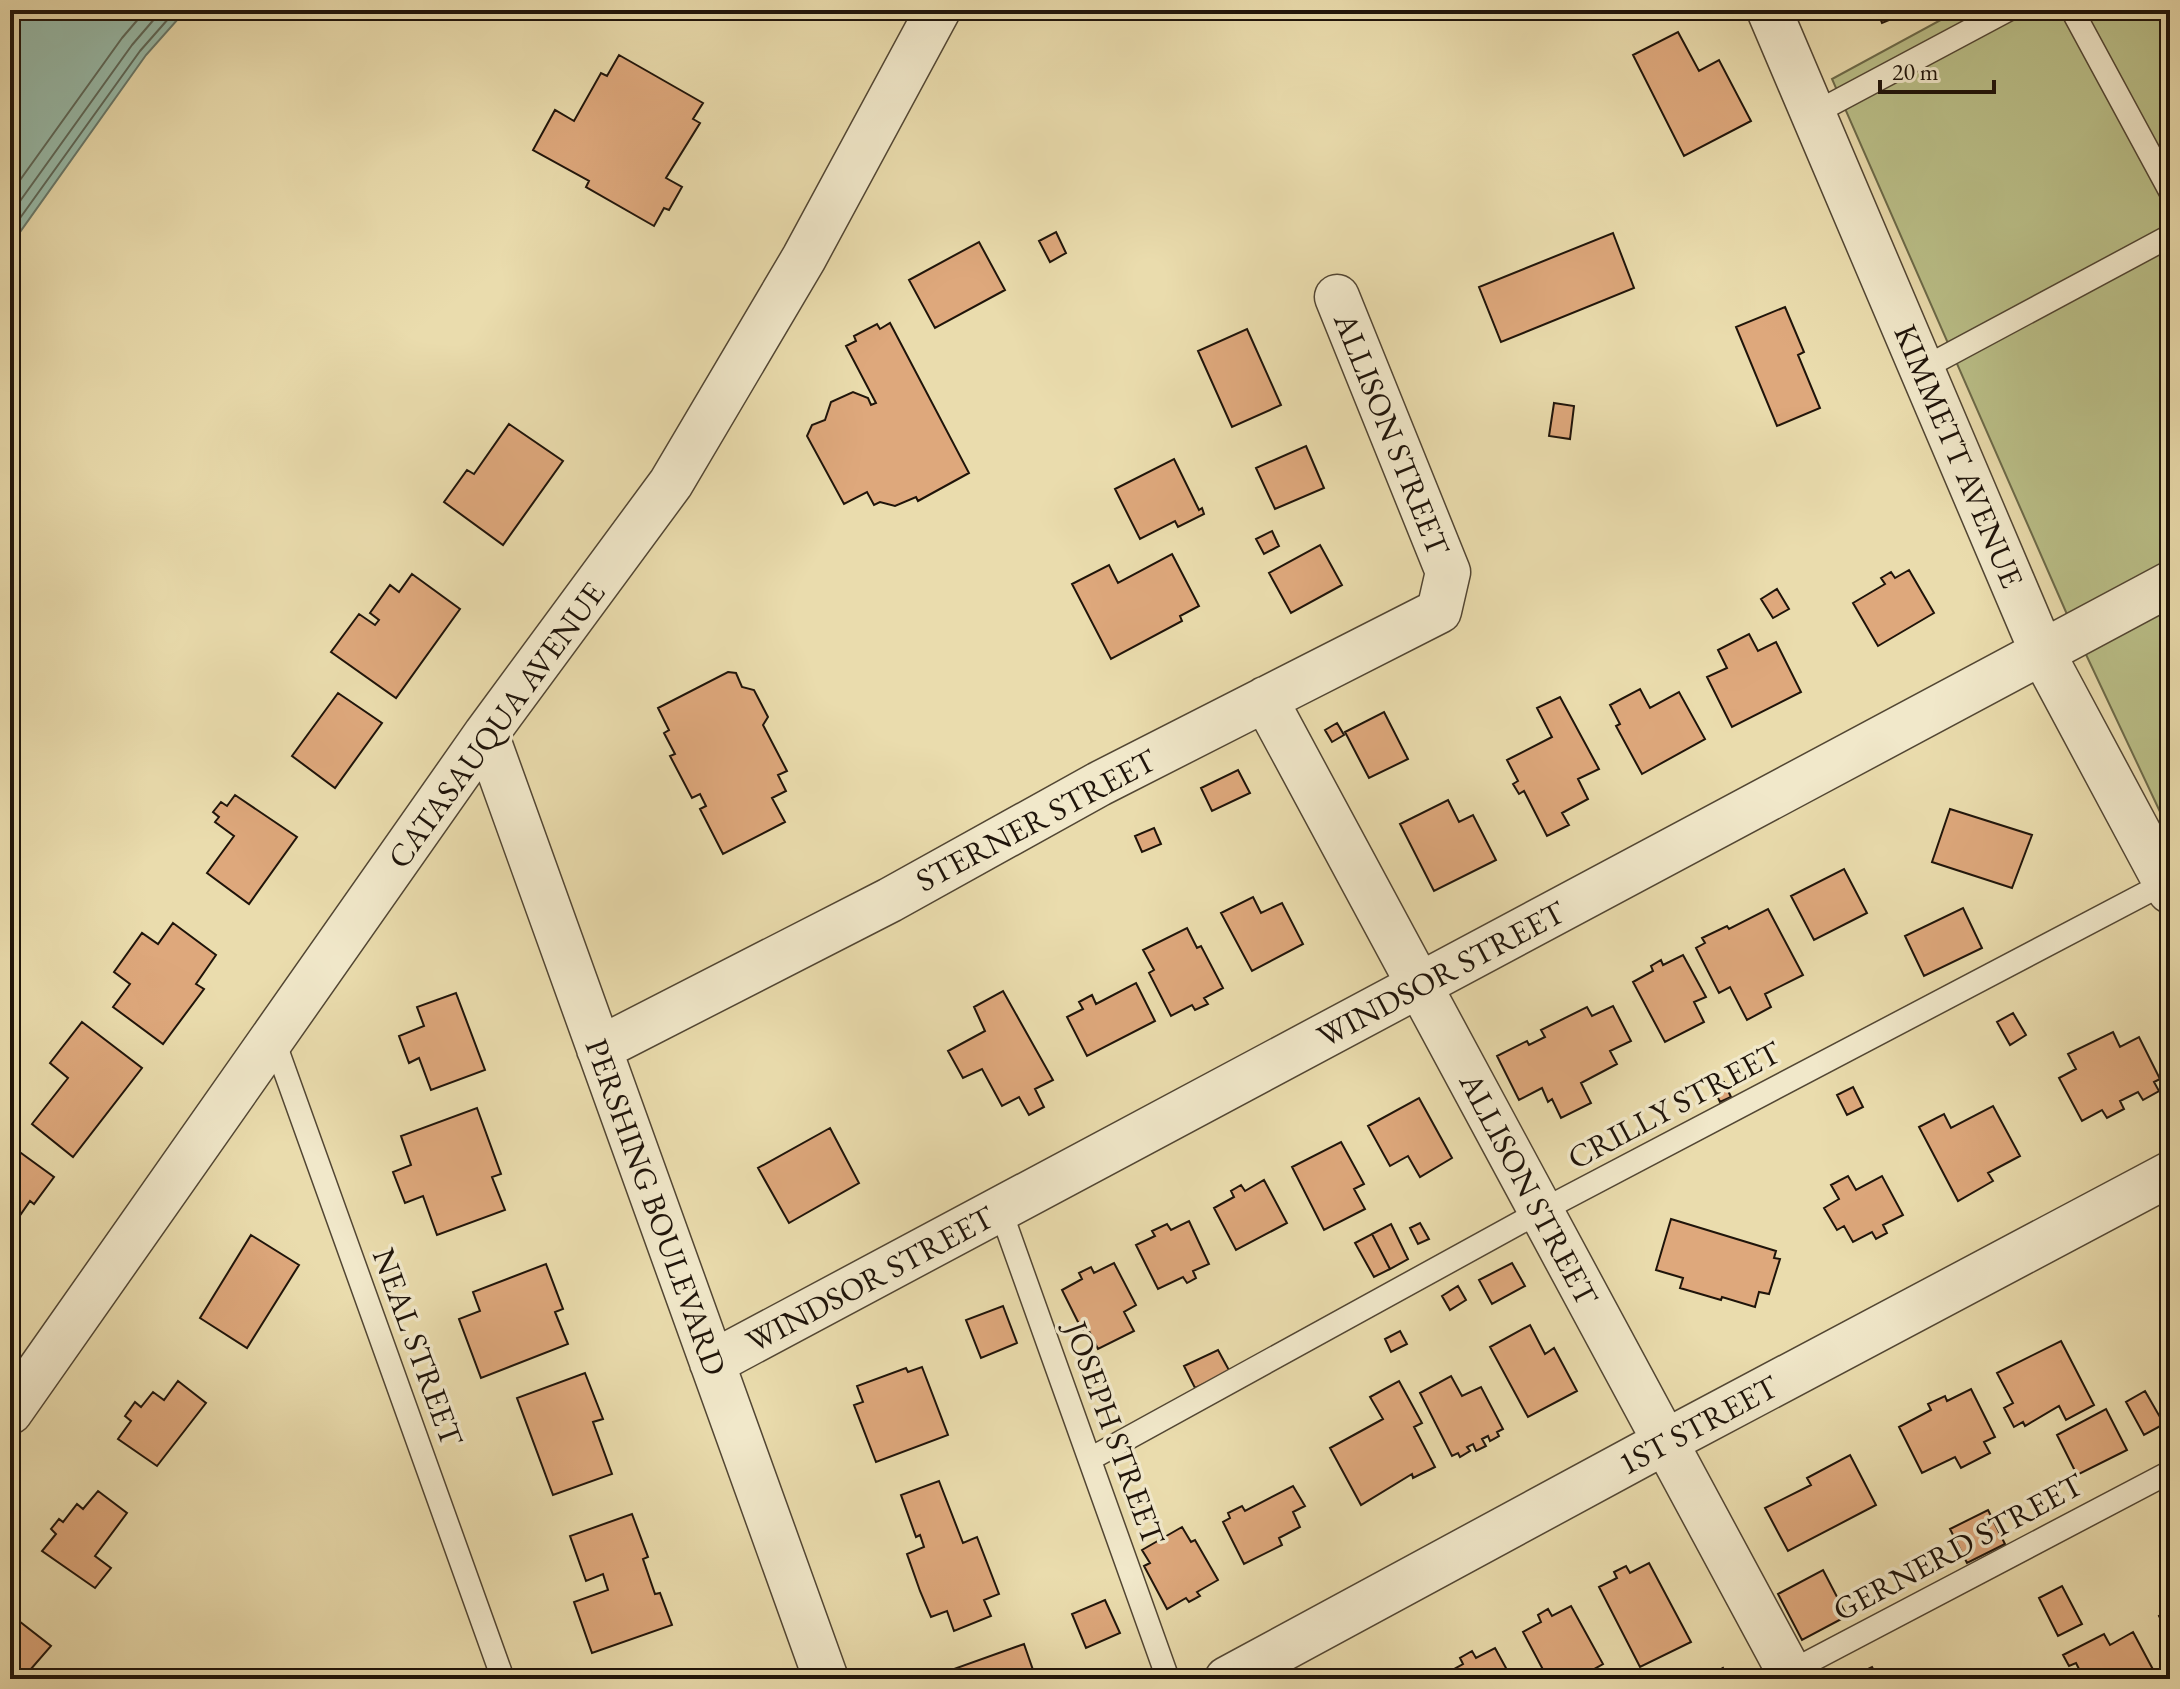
<svg xmlns="http://www.w3.org/2000/svg" width="2180" height="1689" font-family="'EB Garamond',serif">
	<rect width="100%" height="100%" fill="#eadcad"/>
	<filter id="stains"><feTurbulence type="fractalNoise" baseFrequency=".0025" numOctaves="4"/><feColorMatrix values="0 0 0 0 .2 0 0 0 0 .09 0 0 0 0 .02 0 0 0 .5 -.17"/></filter>
	<radialGradient id="worn" r=".72"><stop offset=".6" stop-color="#630" stop-opacity="0"/><stop offset="1" stop-color="#630" stop-opacity=".3"/></radialGradient>
	<path fill="#babf88" stroke="#6c6a49" stroke-width="2" d="M1959 10H2170V833L2066 612 1832 79Z"/>
	<path fill="#98bcab" stroke="#68796b" stroke-width="2" d="M10 10H186L146 55 10 246Z"/>
	<g fill="none" stroke-linecap="round" stroke-linejoin="round">
		<path stroke="#5c685a" stroke-width="2" d="M10 194 122 38 146 10
			M10 215 132 45 162 10
			M10 232 140 51 176 10"/>
	</g>
	<path fill="#dea87c" stroke="#1f140a" stroke-width="2" d="M1877 10H1913L1882 23Z
		M1678 32 1699 71 1719 60 1751 121 1684 156 1633 55Z
		M619 55 703 103 693 119 700 123 666 178 682 187 669 210 664 208 654 226 586 187 589 181 533 150 555 110 574 121 601 73 607 76Z
		M1056 232 1066 253 1050 262 1039 241Z
		M1613 233 1634 288 1501 342 1479 287Z
		M979 242 1005 290 935 328 909 280Z
		M1785 307 1804 352 1798 355 1820 408 1777 426 1736 327Z
		M890 323 969 473 918 501 916 497 895 506 880 502 874 505 867 492 844 504 807 436 812 425 825 420 831 402 853 392 868 398 871 405 876 403 846 346 856 341 854 336 877 324 880 329Z
		M1247 329 1281 405 1232 427 1198 351Z
		M1554 403 1574 406 1570 439 1549 436Z
		M509 424 563 461 503 545 444 502 467 470 474 474Z
		M1306 446 1324 488 1275 509 1256 468Z
		M1174 459 1199 510 1202 508 1204 514 1178 527 1175 521 1140 539 1115 489Z
		M1272 531 1279 546 1264 554 1256 539Z
		M1320 545 1342 585 1291 613 1269 573Z
		M1172 554 1199 606 1180 616 1182 621 1111 659 1072 584 1109 565 1118 583Z
		M1909 570 1934 613 1878 646 1853 603 1885 584 1881 578 1891 572 1895 578Z
		M412 574 460 609 396 698 331 652 359 614 375 625 379 620 370 613 390 585 399 592Z
		M1777 589 1789 609 1773 618 1761 599Z
		M1749 634 1758 651 1776 642 1801 692 1732 727 1707 677 1727 668 1718 650Z
		M728 672 736 673 742 687 754 690 768 717 763 725 787 771 778 775 786 791 772 798 785 822 723 854 700 809 706 806 700 794 692 798 670 756 675 754 664 733 669 730 658 708Z
		M1640 689 1650 708 1679 692 1705 739 1642 774 1616 726 1620 724 1610 705Z
		M338 693 382 723 335 788 292 756Z
		M1560 697 1599 769 1578 779 1588 799 1562 813 1569 825 1547 836 1524 791 1519 794 1513 784 1518 781 1507 760 1552 737 1537 708Z
		M1384 712 1408 759 1369 778 1345 732Z
		M1337 723 1344 735 1332 742 1325 730Z
		M1238 770 1250 793 1212 811 1201 788Z
		M235 795 297 837 249 904 207 873 234 836 215 822 219 817 213 812 221 802 227 806Z
		M1448 800 1459 822 1473 815 1496 860 1434 891 1400 824Z
		M1950 809 2032 835 2012 888 1932 862Z
		M1154 828 1161 844 1142 852 1135 836Z
		M1844 869 1867 913 1814 940 1791 896Z
		M1253 897 1261 913 1282 903 1303 944 1252 971 1221 913Z
		M1963 908 1982 948 1924 976 1905 936Z
		M1768 909 1803 975 1765 994 1771 1007 1747 1020 1730 987 1719 993 1696 948 1705 943 1702 938 1727 926 1729 929Z
		M173 923 216 955 196 984 204 989 163 1044 113 1007 130 984 114 972 142 933 158 944Z
		M1187 928 1197 948 1201 946 1223 988 1204 998 1208 1004 1195 1010 1192 1005 1171 1016 1149 973 1154 970 1143 950Z
		M1683 955 1706 997 1694 1002 1704 1022 1665 1042 1633 982 1653 971 1651 966 1661 960 1663 965Z
		M1136 983 1155 1021 1087 1056 1067 1017 1083 1009 1079 1002 1092 995 1096 1004Z
		M1003 991 1053 1080 1035 1089 1044 1107 1029 1115 1019 1097 1002 1106 982 1069 963 1078 948 1051 985 1031 974 1007Z
		M456 993 485 1070 431 1090 419 1058 409 1063 399 1036 424 1026 417 1007Z
		M1613 1006 1631 1041 1610 1051 1617 1064 1581 1083 1591 1103 1561 1118 1552 1099 1548 1102 1542 1088 1519 1100 1497 1056 1527 1041 1529 1045 1545 1037 1541 1030 1587 1007 1592 1016Z
		M2013 1013 2026 1035 2010 1045 1997 1022Z
		M82 1022 142 1068 73 1157 32 1124 68 1078 50 1063Z
		M2113 1032 2120 1047 2139 1037 2160 1079 2154 1082 2159 1091 2143 1100 2138 1092 2120 1101 2124 1109 2107 1118 2102 1110 2082 1121 2059 1078 2076 1069 2068 1054Z
		M1724 1082 1731 1097 1720 1102 1713 1087Z
		M1853 1087 1863 1107 1847 1115 1837 1095Z
		M1419 1098 1452 1158 1420 1177 1408 1156 1390 1166 1368 1126Z
		M1993 1106 2020 1156 1988 1173 1993 1181 1958 1201 1919 1127 1944 1114 1951 1128Z
		M477 1108 501 1174 492 1177 505 1210 437 1235 423 1196 405 1203 393 1172 411 1165 401 1136Z
		M830 1128 859 1183 789 1223 758 1168Z
		M1341 1142 1364 1184 1354 1189 1365 1209 1324 1230 1292 1167Z
		M10 1145 54 1177 34 1204 30 1201 10 1230Z
		M1848 1176 1856 1190 1882 1176 1903 1215 1883 1225 1887 1233 1876 1239 1872 1232 1853 1242 1844 1226 1837 1230 1824 1208 1839 1199 1831 1185Z
		M1264 1180 1287 1223 1236 1250 1214 1208 1234 1197 1231 1191 1241 1185 1245 1191Z
		M1671 1219 1776 1251 1774 1258 1780 1259 1769 1294 1759 1292 1755 1307 1722 1297 1721 1300 1680 1288 1683 1278 1656 1270Z
		M1189 1221 1209 1264 1193 1271 1196 1278 1187 1283 1183 1277 1158 1289 1136 1245 1155 1236 1152 1231 1167 1224 1171 1230Z
		M1420 1223 1429 1239 1418 1244 1410 1228Z
		M1391 1224 1408 1259 1390 1269 1372 1234Z
		M1372 1234 1390 1269 1374 1277 1355 1243Z
		M251 1235 299 1265 247 1348 200 1318Z
		M1114 1263 1136 1305 1124 1312 1134 1331 1098 1349 1088 1329 1083 1332 1062 1290 1082 1279 1079 1273 1091 1267 1094 1273Z
		M1512 1263 1525 1286 1492 1304 1479 1280Z
		M546 1264 563 1309 555 1312 568 1344 481 1378 459 1319 480 1311 473 1292Z
		M1458 1286 1466 1300 1450 1310 1442 1296Z
		M1003 1306 1017 1343 981 1358 966 1320Z
		M1530 1325 1545 1354 1554 1348 1577 1391 1528 1417 1490 1347Z
		M1400 1331 1407 1344 1391 1352 1385 1339Z
		M2061 1341 2094 1405 2066 1420 2059 1406 2025 1426 2023 1422 2014 1427 2004 1408 2013 1403 1997 1373Z
		M1218 1350 1230 1372 1195 1388 1184 1366Z
		M922 1367 948 1435 876 1462 854 1405 863 1402 857 1386 906 1368 908 1372Z
		M585 1373 603 1419 593 1422 612 1474 553 1495 517 1398Z
		M1451 1376 1462 1396 1481 1387 1503 1429 1497 1432 1499 1436 1490 1441 1488 1436 1482 1439 1486 1446 1476 1451 1473 1444 1467 1447 1470 1451 1460 1457 1458 1453 1452 1456 1420 1393Z
		M178 1381 206 1403 157 1466 118 1439 131 1421 125 1416 135 1402 141 1407 153 1392 164 1400Z
		M1399 1381 1422 1423 1414 1427 1435 1467 1413 1478 1412 1474 1361 1505 1330 1448 1383 1419 1370 1397Z
		M1971 1389 1995 1437 1984 1442 1990 1453 1961 1468 1955 1457 1922 1473 1899 1427 1931 1410 1928 1404 1945 1396 1947 1401Z
		M2145 1391 2164 1424 2144 1435 2126 1402Z
		M2106 1409 2127 1450 2077 1475 2057 1435Z
		M1850 1455 1876 1505 1788 1551 1765 1508 1811 1485 1807 1478Z
		M939 1481 963 1543 977 1537 999 1594 984 1600 991 1616 954 1631 947 1611 931 1617 920 1591 907 1554 924 1547 920 1535 916 1537 901 1495Z
		M1293 1486 1305 1506 1293 1512 1300 1527 1279 1538 1282 1545 1244 1564 1223 1522 1230 1518 1228 1513 1242 1506 1245 1511Z
		M98 1491 127 1513 95 1556 111 1568 95 1588 42 1551 56 1534 51 1529 59 1519 63 1522 77 1504 83 1509Z
		M1988 1510 2005 1544 1967 1563 1950 1529Z
		M632 1514 648 1557 643 1559 655 1594 660 1593 672 1625 592 1653 574 1602 608 1590 603 1574 586 1581 570 1536Z
		M1182 1527 1191 1542 1195 1540 1218 1580 1197 1592 1200 1596 1189 1602 1186 1598 1167 1609 1144 1566 1150 1563 1142 1550Z
		M1649 1563 1691 1642 1640 1667 1599 1587 1617 1578 1614 1572 1626 1566 1630 1573Z
		M1823 1570 1847 1616 1802 1640 1778 1594Z
		M2062 1586 2082 1624 2058 1636 2039 1598Z
		M1105 1600 1120 1633 1086 1648 1072 1614Z
		M1571 1606 1603 1664 1576 1679H1548L1523 1632 1541 1622 1538 1615 1548 1609 1552 1616Z
		M2170 1610V1637L2159 1616Z
		M10 1614 51 1646 24 1677 13 1667 10 1670Z
		M2133 1632 2157 1677 2154 1679H2084L2076 1663 2069 1666 2063 1655 2104 1634 2110 1645Z
		M1024 1644 1033 1670 1010 1679H955L951 1670Z
		M1495 1648 1512 1679H1447L1445 1674 1463 1664 1460 1658 1472 1651 1476 1658Z
		M1872 1667 1878 1679H1847Z
		M1723 1668 1729 1679H1704Z"/>
	<g fill="none" stroke-linecap="round" stroke-linejoin="round">
		<g stroke="#524633" stroke-width="25">
			<path id="lane" d="M2072 10 2170 191
				M1813 114 2008 10
				M1922 369 2170 236
				M273 1038 503 1679
				M1000 1209 1168 1679
				M1090 1459 1541 1211 2165 883
				M1782 1676 2170 1472"/>
		</g>
		<g stroke="#524633" stroke-width="47">
			<path id="street" d="M1769 10 2043 654 2170 891
				M1265 699 1793 1679
				M486 734 826 1679
				M599 1049 890 900 1099 784 1439 611 1448 572 1337 297
				M712 1363 2170 584
				M10 1412 486 734 671 483 804 258 938 10
				M1227 1679 1665 1442 2170 1174"/>
		</g>
		<use href="#lane" stroke="#f1e8ca" stroke-width="22"/>
		<use href="#street" stroke="#f1e8ca" stroke-width="44"/>
	</g>
	<g text-anchor="middle" stroke-width="7" stroke-linejoin="round" paint-order="stroke">
		<g font-size="32" fill="#1f140a" stroke="#f1e8ca">
			<text transform="translate(1392 434) rotate(68)" y="11">ALLISON STREET</text>
			<text transform="translate(1959 456) rotate(67)" y="11">KIMMETT AVENUE</text>
			<text transform="translate(496 725) rotate(-54)" y="11">CATASAUQUA AVENUE</text>
			<text transform="translate(1036 820) rotate(-28)" y="11">STERNER STREET</text>
			<text transform="translate(1441 974) rotate(-28)" y="11">WINDSOR STREET</text>
			<text transform="translate(1674 1105) rotate(-28)" y="11">CRILLY STREET</text>
			<text transform="translate(1529 1189) rotate(62)" y="11">ALLISON STREET</text>
			<text transform="translate(656 1207) rotate(70)" y="11">PERSHING BOULEVARD</text>
			<text transform="translate(870 1279) rotate(-28)" y="11">WINDSOR STREET</text>
			<text transform="translate(418 1347) rotate(70)" y="11">NEAL STREET</text>
			<text transform="translate(1698 1425) rotate(-28)" y="11">1ST STREET</text>
			<text transform="translate(1115 1433) rotate(70)" y="11">JOSEPH STREET</text>
			<text transform="translate(1958 1547) rotate(-28)" y="11">GERNERD STREET</text>
		</g>
	</g>
	<rect width="2180" height="1689" fill="none" stroke="#eadcad" stroke-width="40"/>
	<rect x="12" y="12" width="2156" height="1665" fill="none" stroke="#1f140a" stroke-width="4"/>
	<rect x="20" y="20" width="2140" height="1649" fill="none" stroke="#1f140a" stroke-width="2"/>
	<path d="M1880 80v12h114v-12" fill="none" stroke="#1f140a" stroke-width="4"/>
	<text x="1892" y="80" font-size="24" fill="#1f140a" stroke="#f1e8ca" stroke-width="6" paint-order="stroke">20 m</text>
	<rect width="100%" height="100%" filter="url(#stains)"/>
	<rect width="100%" height="100%" fill="url(#worn)"/>
</svg>
